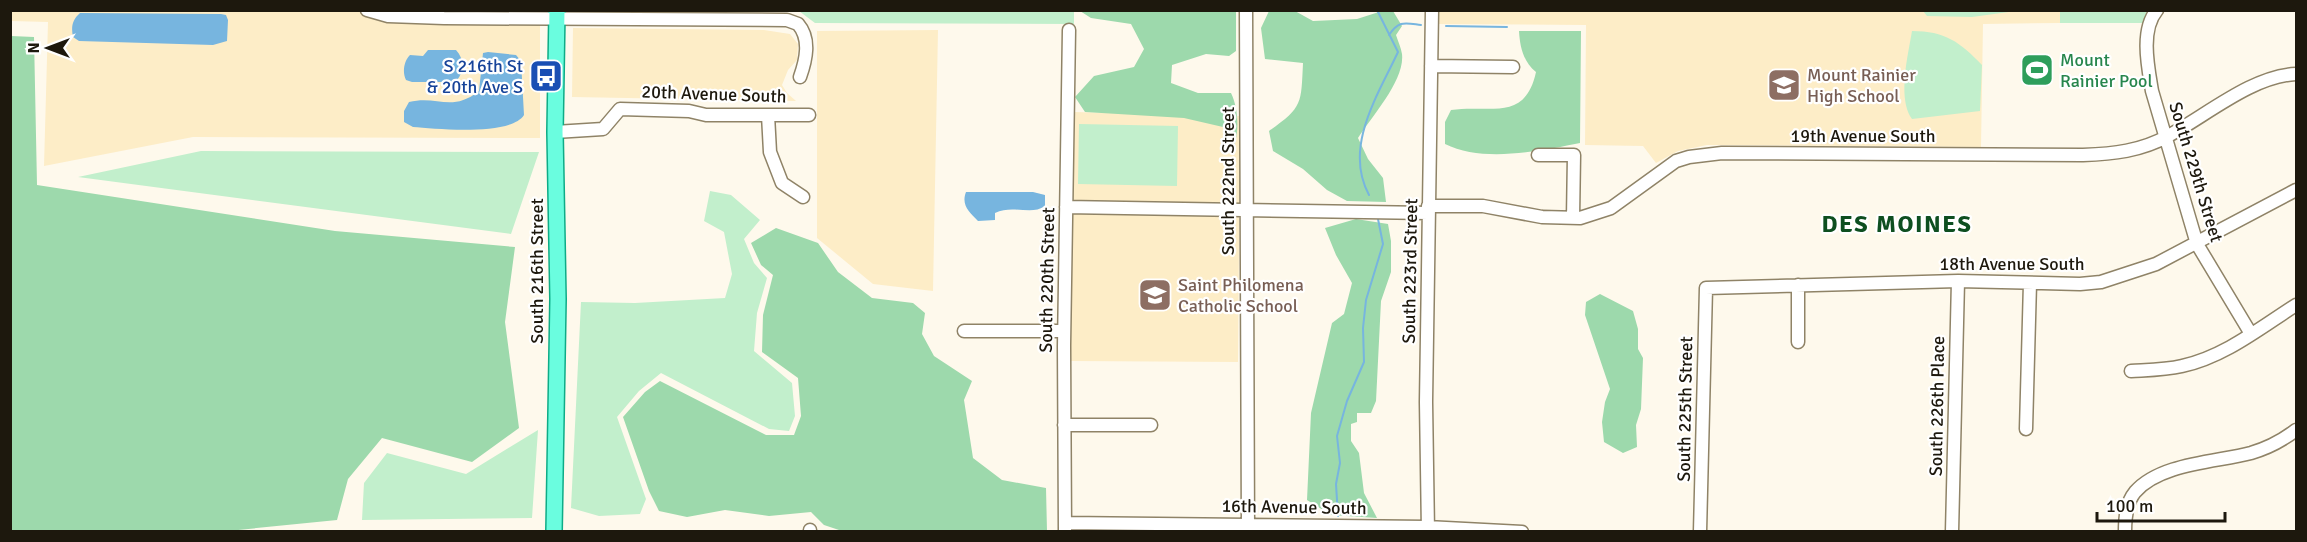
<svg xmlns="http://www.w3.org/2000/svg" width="2307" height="542" font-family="Signika,sans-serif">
	<rect width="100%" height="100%" fill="#fef9ec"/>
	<path fill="#fdedc7" d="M11 10 540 11V138L193 137 44 166 48 22 11 21Z
		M1436 10 2060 11V23L1983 24 1981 147 1707 145 1678 151 1656 163 1643 146 1585 145 1586 25 1436 24Z
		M573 28 764 30 790 34 798 44 797 60 788 70 782 85 787 93 796 101 572 97Z
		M938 30 933 291 873 284 817 238V31Z
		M1074 112 1240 116 1238 362 1070 361Z"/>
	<path fill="#c2efcc" d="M1074 10V24L815 23 799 11Z
		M1923 11H2016L1972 17 1927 16Z
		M2060 11V10L2147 11 2143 23H2060Z
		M1912 31C1945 31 1960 42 1982 65L1980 111 1912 119C1897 99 1908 55 1912 31Z
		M1079 124 1178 126 1177 186 1078 184Z
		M201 151 539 152 511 234 78 177Z
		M710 191 731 195 760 220 744 239 754 263 767 278 757 313 754 351 792 383 795 416 789 431 769 429 661 373 639 391 617 417 646 499 640 514 599 516 571 508 581 302 635 303 725 298 732 274 724 232 704 221Z
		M538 430 532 518 362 520 364 483 387 453 466 474Z"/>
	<path fill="#9dd9ac" d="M1080 11H1236V51L1229 56 1206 54 1172 65 1171 83 1198 93H1231C1239 109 1240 137 1231 153L1223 127 1184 118 1085 112 1075 97 1094 76 1134 67 1144 49 1131 24 1091 18Z
		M1269 11H1295L1313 21 1357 19 1382 11H1393L1402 26 1396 35C1398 41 1401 48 1402 54 1405 80 1372 116 1358 138L1368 159 1383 178 1386 202 1347 201 1327 190 1303 169 1273 151 1269 131C1303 107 1301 104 1303 63L1265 59 1261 28Z
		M1519 31H1581L1580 143C1540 151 1483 163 1445 144V122L1451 110C1489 104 1525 123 1536 72 1523 61 1520 47 1519 31Z
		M11 36 34 37 37 185 335 231 515 247 505 322 519 428 472 462 382 438 348 479 337 520 218 532 11 531Z
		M1356 219 1388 224 1391 241V272L1381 301 1376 401 1371 413H1357V422L1351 424V441L1359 453 1364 493 1377 518 1331 515 1307 500 1311 413 1332 323 1344 314 1352 283 1336 255 1325 228Z
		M776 228 818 243 838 272 872 298 913 303 925 313 922 334 934 356 972 381 964 400 973 458 1002 480 1046 488 1047 531H842L824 525 811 512 769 516 725 510 687 517 659 511 649 491 623 417 645 392 660 381 766 435H794L801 416 798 378 762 352 763 315 773 275 761 265 751 243Z
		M1600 294 1633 311 1638 329V349L1643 358 1641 409 1636 425 1637 447 1623 453 1604 442 1602 422 1605 402 1610 389 1585 315 1586 302Z"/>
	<path fill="#77b5df" d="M80 13 221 14 226 15 228 20 227 41 213 45 79 41 73 37C71 27 72 20 80 13Z
		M428 50H456C465 59 464 74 455 82H412L406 80C402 72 404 61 410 55L423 56Z
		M488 52 516 55 521 61 524 115C511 136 437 129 413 127L404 122V111L409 102C438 95 451 113 479 91L483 53Z
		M966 192H1033L1045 195V206C1031 216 1013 204 995 213V220L978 221C969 212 961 205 966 192Z"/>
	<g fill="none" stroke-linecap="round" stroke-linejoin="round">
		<path stroke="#77b5df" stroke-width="2" d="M1446 26 1507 27
			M1389 35C1399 20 1405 23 1421 25
			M1369 195C1343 147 1378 95 1398 52L1377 10
			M1338 516 1336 484 1340 463 1337 436 1347 401 1364 362 1363 328 1366 300 1383 244 1378 219"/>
		<g stroke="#8f8367" stroke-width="15">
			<path id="minor" d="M367 10 388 16 444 18 787 20 798 24C811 39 806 60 800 77
				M1246 10 1248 532
				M2157 10C2140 30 2148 67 2152 91L2197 244 2251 334
				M1431 66 1513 67
				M768 115 770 152 782 183 803 197
				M555 132 603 129 620 109 689 111 706 115H809
				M1538 155H1574L1573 218
				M1428 206H1483L1542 217 1580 218 1611 208 1676 161 1689 157 1722 153 2083 155C2113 154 2141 151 2168 136 2207 115 2252 76 2296 74
				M1066 207 1428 213
				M1798 285V342
				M964 331H1064
				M2131 371C2148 370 2165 370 2182 366 2224 357 2260 328 2296 305
				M1064 425H1151
				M2026 429 2030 283
				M1065 523 1427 527 1522 532
				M810 532V530
				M1065 532 1064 346 1069 30
				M1428 532 1426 402 1432 10
				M1700 532 1706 288 1958 281 2080 284 2101 282 2156 264 2296 190
				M1952 532 1958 281
				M2125 532C2125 518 2126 503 2135 492 2160 463 2217 462 2251 453 2268 448 2283 440 2296 430"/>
		</g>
		<g stroke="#0eac87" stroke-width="18">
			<path id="major" d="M554 532 558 299 555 132 557 10"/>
		</g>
		<use href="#minor" stroke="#fff" stroke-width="12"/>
		<use href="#major" stroke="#6afddf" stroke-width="15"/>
	</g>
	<defs>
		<g id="stadium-square" transform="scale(1.725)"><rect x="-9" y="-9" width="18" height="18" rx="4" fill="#2e9e5b" stroke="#fff"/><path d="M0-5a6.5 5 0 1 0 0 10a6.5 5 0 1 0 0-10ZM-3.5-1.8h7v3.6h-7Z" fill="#fff"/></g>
		<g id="bus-square" transform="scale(1.725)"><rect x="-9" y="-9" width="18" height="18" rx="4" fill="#1a4fb4" stroke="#fff"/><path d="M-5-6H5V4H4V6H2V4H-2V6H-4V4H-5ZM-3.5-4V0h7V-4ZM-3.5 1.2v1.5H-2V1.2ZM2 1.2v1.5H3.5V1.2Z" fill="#fff"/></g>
		<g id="school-square" transform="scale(1.725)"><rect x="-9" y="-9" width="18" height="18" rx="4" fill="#8d6e63" stroke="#fff"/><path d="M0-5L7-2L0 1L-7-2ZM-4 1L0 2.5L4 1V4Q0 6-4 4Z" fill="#fff"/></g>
	</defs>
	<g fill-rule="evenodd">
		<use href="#stadium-square" x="2037" y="70"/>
		<use href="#bus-square" x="546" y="76"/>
		<use href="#school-square" x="1784" y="85"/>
		<use href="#school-square" x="1155" y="295"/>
	</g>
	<g text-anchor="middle" stroke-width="4.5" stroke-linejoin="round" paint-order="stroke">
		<g font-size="18" fill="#27864d" stroke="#fff" text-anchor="start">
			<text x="2060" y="66">Mount<tspan x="2060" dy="21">Rainier Pool</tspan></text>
		</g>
		<g font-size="18" fill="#164399" stroke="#fff" text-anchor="end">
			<text x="523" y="72">S 216th St<tspan x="523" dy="21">&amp; 20th Ave S</tspan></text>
		</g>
		<g font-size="18" fill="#785e54" stroke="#fff" text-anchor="start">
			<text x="1807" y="81">Mount Rainier<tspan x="1807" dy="21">High School</tspan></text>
			<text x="1178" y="291">Saint Philomena<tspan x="1178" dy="21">Catholic School</tspan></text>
		</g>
		<g font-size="18" fill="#1d180d" stroke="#fff">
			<text transform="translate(714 94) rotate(2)" y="6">20th Avenue South</text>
			<text x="1863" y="142">19th Avenue South</text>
			<text transform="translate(2196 172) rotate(73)" y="6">South 229th Street</text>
			<text transform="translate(1228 181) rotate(-90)" y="6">South 222nd Street</text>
			<text x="2012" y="270">18th Avenue South</text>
			<text transform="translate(537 271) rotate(-90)" y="6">South 216th Street</text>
			<text transform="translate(1410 271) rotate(-89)" y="6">South 223rd Street</text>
			<text transform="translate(1047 280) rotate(-89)" y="6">South 220th Street</text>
			<text transform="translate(1937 406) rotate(-89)" y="6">South 226th Place</text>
			<text transform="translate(1685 409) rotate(-89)" y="6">South 225th Street</text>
			<text transform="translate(1294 507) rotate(1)" y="6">16th Avenue South</text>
		</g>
		<g font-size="24" font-weight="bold" letter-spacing="1.5" fill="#0e4f20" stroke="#fff">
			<text x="1897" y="232">DES MOINES</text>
		</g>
	</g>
	<rect width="2307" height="542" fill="none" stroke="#1d180d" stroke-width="24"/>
	<g transform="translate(48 48) rotate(270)" stroke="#ffffff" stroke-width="4.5" paint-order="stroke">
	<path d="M0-4.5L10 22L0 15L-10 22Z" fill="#1d180d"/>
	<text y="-9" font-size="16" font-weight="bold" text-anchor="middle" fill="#1d180d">N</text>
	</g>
	<path d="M2097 512v9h128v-9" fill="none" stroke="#1d180d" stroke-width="3"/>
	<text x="2106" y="512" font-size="18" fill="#1d180d" stroke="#ffffff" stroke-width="4.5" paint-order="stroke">100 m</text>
</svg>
